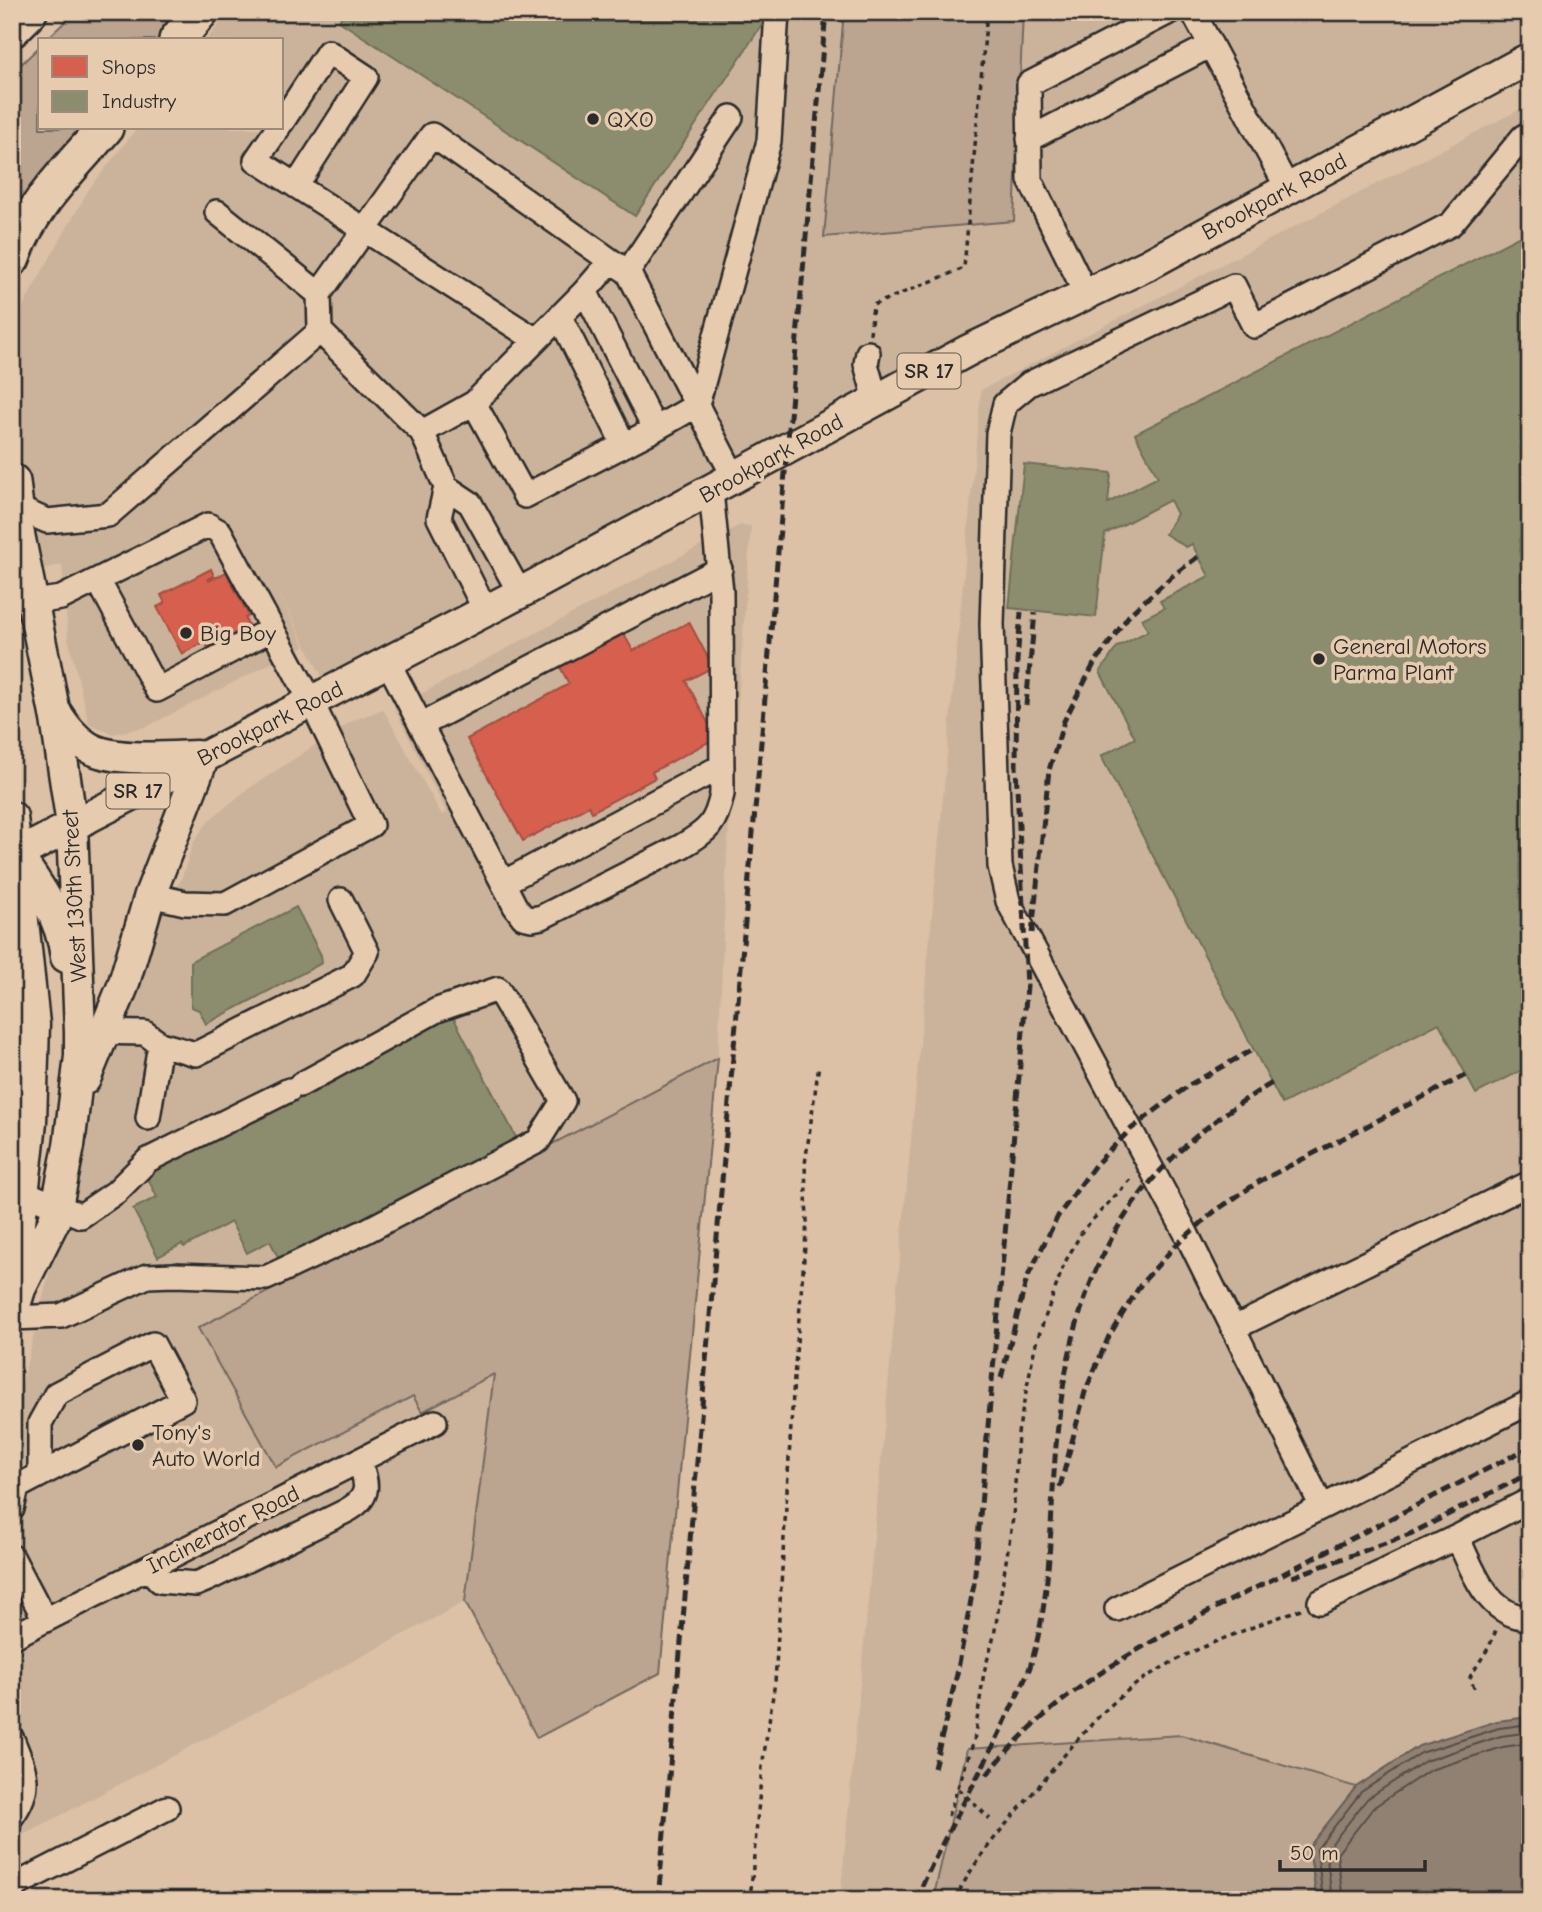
<svg xmlns="http://www.w3.org/2000/svg" width="1542" height="1912" font-family="'Comic Neue',sans-serif">
	<rect width="100%" height="100%" fill="#dcc1a6"/>
	<filter id="ink" filterUnits="userSpaceOnUse"><feTurbulence type="fractalNoise" baseFrequency=".0143" numOctaves="2"/><feDisplacementMap in="SourceGraphic" scale="14" xChannelSelector="R" yChannelSelector="G"/><feConvolveMatrix kernelMatrix="1 2 1 2 8 2 1 2 1" color-interpolation-filters="sRGB"/></filter>
	<g filter="url(#ink)">
		<path fill="#cbb39b" d="M229 12H844L825 237 1014 221 1023 12H1530V43L322 677 276 587 305 646 146 727 113 734 89 724 68 638 62 565 38 570 12 468V325L89 189 137 128H282V40H206Z
			M1530 104V1900H840L981 390Z
			M740 525 751 526 727 854 718 1058 670 1083 276 1467 413 1396 422 1412 494 1373 465 1602 12 1841V1424L87 1119 153 919 181 880 193 843 209 820 248 789 352 721 383 709 442 815 447 813 394 708Z"/>
		<path fill="#bba590" stroke="#73685e" stroke-width="2" d="M75 12H185L164 40H46Z
			M844 12H1023L1014 221 824 237Z
			M40 46V128H91L12 233V73Z
			M718 1058 660 1673 537 1738 465 1602 494 1374 422 1412 413 1396 276 1467 198 1328Z
			M1181 1735 1356 1787 1309 1847 1317 1900H933L967 1749Z"/>
		<path fill="#918172" stroke="#685f56" stroke-width="2" d="M1530 1717V1900H1317L1309 1847 1356 1787 1419 1746 1497 1721Z"/>
		<path fill="#d6604d" stroke="#a35043" stroke-width="2" d="M211 569 214 576 208 579 209 581 226 572 249 616 245 618 249 626 208 648 203 639V643L182 654 157 607 165 603 161 595Z
			M689 622 713 667 686 681 716 738 652 772 655 778 592 812 589 806 523 841 467 739 569 684 559 665 623 632 633 651Z"/>
		<path fill="#8c8c6e" stroke="#6f6f5a" stroke-width="2" d="M344 12H760L767 17 635 216 339 21Z
			M1530 231V1066L1476 1094 1439 1023 1282 1104 1101 756 1135 738 1100 672 1117 647 1148 631 1142 619 1164 608 1160 601 1209 576 1192 544 1186 547 1165 534 1177 514 1170 500 1105 534 1096 617 1009 608 1024 464 1111 473 1108 503 1158 477 1135 434Z
			M296 907 321 955 322 963 206 1024 199 1010 191 1007V961Z
			M452 1015 518 1141 282 1265 270 1241 247 1253 231 1222 184 1247 182 1244 158 1257 133 1209 157 1197 146 1175Z"/>
		<g fill="none" stroke-linecap="round" stroke-linejoin="round">
			<path stroke="#544d47" stroke-width="2" d="M1323 1900 1317 1849 1361 1792 1421 1753 1499 1728 1530 1724
				M1332 1900 1326 1851 1367 1799 1425 1761 1501 1736 1530 1732
				M1343 1900 1337 1854 1374 1807 1430 1770 1503 1747 1530 1743"/>
			<g stroke="#2b2b2b" stroke-width="28">
				<path id="minor" d="M1193 12 1288 189
					M282 122 328 52 366 77 296 186
					M278 128 256 160 536 340
					M1530 133 1523 137 1451 224 1254 326 1234 286 1029 384 1005 404 998 433 992 624 1000 866 1008 901 1187 1235 1322 1507 1530 1402
					M1029 139 1211 45
					M217 212 319 294 320 331 422 432 446 487 470 503 520 593
					M628 272 731 117
					M585 291 655 429
					M319 294 432 135 611 261
					M1086 294 1030 180 1029 84 1169 12
					M560 317 624 445
					M868 353 866 364 876 400
					M474 403 525 496 655 429 697 405 769 141 777 12
					M422 432 474 403 585 291 611 261 628 272 734 477
					M446 487 439 518 485 610
					M15 507 47 521 108 515 320 331
					M98 580 157 690 272 629
					M34 602 61 598 208 525 220 532 312 703 371 825 225 904 185 903 150 895
					M388 662 515 906 523 917 532 919 542 917 682 846C708 831 716 824 722 794L721 592 711 491
					M421 725 720 569
					M503 883 722 766
					M90 1032 145 1033 160 1044 196 1054 353 975 367 952 341 900
					M148 1118 160 1044
					M23 1192 81 1216 116 1192 148 1160 289 1090
					M12 1318 61 1316 147 1276 174 1275 266 1278 366 1231 538 1141 563 1101 498 989 437 1010 300 1085
					M1234 1328 1530 1183
					M12 1486 17 1487 12 1509
					M17 1487 183 1400 153 1344 56 1394 40 1423V1475
					M1457 1537C1474 1571 1486 1616 1530 1618
					M12 1557 45 1620
					M148 1568 160 1581 196 1584 208 1579 344 1512C370 1499 369 1486 359 1461
					M1320 1602 1457 1537 1530 1500
					M1117 1609 1322 1507
					M12 1637 435 1422
					M12 1739C24 1770 34 1786 12 1816
					M12 1887 167 1808"/>
			</g>
			<g stroke="#2b2b2b" stroke-width="35">
				<path id="major" d="M12 499 56 719 72 825 80 1032V1056L69 1146 54 1221 20 1289 12 1315
					M55 711C64 725 73 738 88 747 112 762 168 757 196 756
					M12 817 34 1024 31 1122 20 1222V1281
					M17 855C40 887 61 917 66 957
					M12 857 520 593 969 350 1149 264 1530 58
					M85 1079 123 986 150 895 204 756"/>
			</g>
			<g stroke="#2b2b2b" stroke-width="40">
				<path id="highway" d="M12 29 29 12
					M177 40 200 12
					M12 258C29 207 71 168 105 128
					M12 482 15 507"/>
			</g>
			<path stroke="#2b2b2b" stroke-width="3.5" stroke-dasharray="5 5" stroke-linecap="butt" d="M870 334 873 305 964 268 987 12
				M1474 1688 1470 1677 1489 1647 1497 1628
				M959 1789 990 1819
				M948 1816 974 1741 984 1672 994 1636 1013 1518 1018 1433 1035 1346 1064 1264 1083 1230 1133 1177
				M750 1900 762 1767 775 1682 794 1378 807 1222 805 1164 819 1064
				M955 1900C975 1857 1007 1823 1037 1788 1074 1744 1109 1697 1160 1669 1204 1643 1255 1627 1303 1608"/>
			<use href="#minor" stroke="#e7cbae" stroke-width="23"/>
			<use href="#major" stroke="#e7cbae" stroke-width="30"/>
			<use href="#highway" stroke="#e7cbae" stroke-width="35"/>
			<path stroke="#2b2b2b" stroke-width="5" stroke-dasharray="10 5" stroke-linecap="butt" d="M1026 705 1035 613
				M1032 933 1049 770 1064 721 1094 664 1130 614 1171 577 1199 556
				M1001 1378 1027 1278 1058 1216 1095 1165 1131 1129 1189 1085 1254 1049
				M1060 1487 1085 1392 1109 1336 1141 1284 1175 1246 1215 1211 1260 1181 1466 1075
				M1292 1577 1410 1534 1530 1473
				M934 1768 957 1674 974 1584 1027 986 1016 767 1017 661 1021 612
				M987 1775C1063 1679 1172 1630 1279 1576 1362 1533 1446 1490 1530 1447
				M658 1900 826 12
				M916 1900C943 1836 979 1778 1008 1715 1015 1699 1024 1683 1030 1667 1051 1600 1050 1527 1055 1458 1068 1285 1119 1173 1272 1083"/>
		</g>
	</g>
	<g fill="#2b2b2b" stroke="#e7cbae" stroke-width="2.5">
		<circle cx="593" cy="119" r="7"/>
		<circle cx="186" cy="633" r="7"/>
		<circle cx="1319" cy="659" r="7"/>
		<circle cx="138" cy="1445" r="7"/>
	</g>
	<g text-anchor="middle" stroke-width="7" stroke-linejoin="round" paint-order="stroke">
		<g fill="#e7cbae" stroke="#635b52" stroke-width="2">
			<rect x="897.5" y="353.5" width="63" height="35" rx="5"/>
			<rect x="106.5" y="773.5" width="63" height="35" rx="5"/>
		</g>
		<g font-size="21" font-weight="bold" fill="#2b2b2b">
			<text x="929" y="378">SR 17</text>
			<text x="138" y="798">SR 17</text>
		</g>
		<g font-size="23" fill="#2b2b2b" stroke="#e7cbae" text-anchor="start">
			<text x="607" y="127">QXO</text>
			<text x="200" y="641">Big Boy</text>
			<text x="1333" y="654">General Motors<tspan x="1333" dy="26">Parma Plant</tspan></text>
			<text x="152" y="1440">Tony's<tspan x="152" dy="26">Auto World</tspan></text>
		</g>
		<g font-size="23" fill="#2b2b2b" stroke="#e7cbae">
			<text transform="translate(1274 196) rotate(-28)" y="8">Brookpark Road</text>
			<text transform="translate(771 458) rotate(-29)" y="8">Brookpark Road</text>
			<text transform="translate(270 723) rotate(-27)" y="8">Brookpark Road</text>
			<text transform="translate(74 896) rotate(-93)" y="8">West 130th Street</text>
			<text transform="translate(223 1529) rotate(-27)" y="8">Incinerator Road</text>
		</g>
	</g>
	<rect width="1542" height="1912" fill="none" stroke="#e7cbae" stroke-width="42"/>
	<rect x="21" y="21" width="1500" height="1870" fill="none" stroke="#2b2b2b" stroke-width="2.5" filter="url(#ink)"/>
	<rect x="38" y="38" width="245" height="91" fill="#e7cbae" stroke="#9c8b7a" stroke-width="2"/>
	<rect x="52" y="56" width="35" height="21" fill="#d6604d" stroke="#9c8b7a" stroke-width="2"/>
	<text x="102" y="74" font-size="21" fill="#2b2b2b">Shops</text>
	<rect x="52" y="91" width="35" height="21" fill="#8c8c6e" stroke="#9c8b7a" stroke-width="2"/>
	<text x="102" y="108" font-size="21" fill="#2b2b2b">Industry</text>
	<path d="M1280 1860v10h145v-10" fill="none" stroke="#2b2b2b" stroke-width="3.5"/>
	<text x="1290" y="1860" font-size="21" fill="#2b2b2b" stroke="#e7cbae" stroke-width="5" paint-order="stroke">50 m</text>
</svg>
